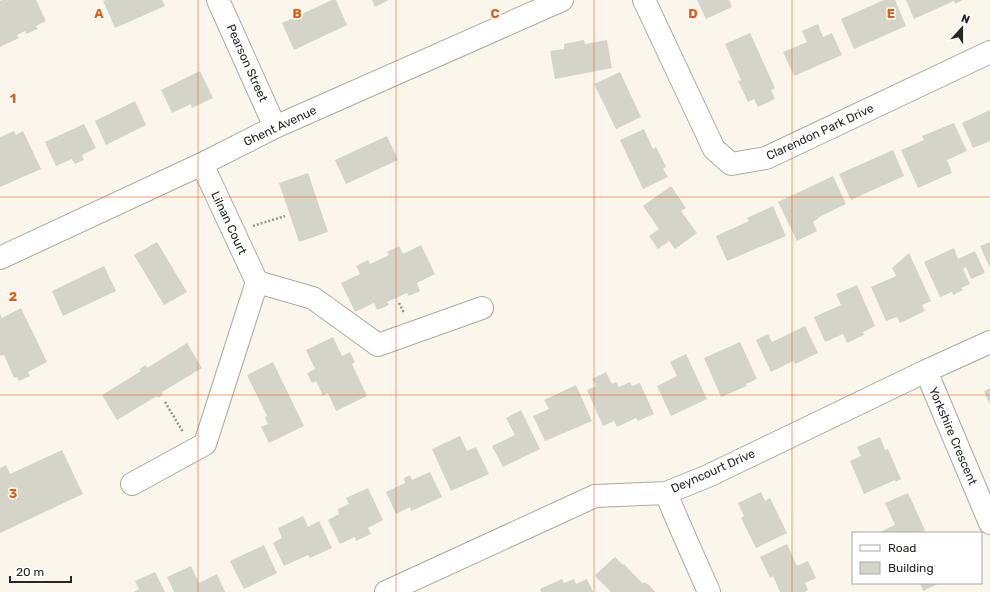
<svg xmlns="http://www.w3.org/2000/svg" width="990" height="592" font-family="Rubik,sans-serif">
	<rect width="100%" height="100%" fill="#fbf6eb"/>
	<path fill="#d5d4c8" d="M2 0H36L46 21 36 26 38 29 26 34 25 31 17 35 19 38 0 47V1Z
		M106 0H162L165 6 115 28 103 1Z
		M332 0H336L347 25 294 50 282 23Z
		M372 0H389L375 7Z
		M697 0H729L732 7 706 19Z
		M884 0H895L906 26 854 49 841 19Z
		M906 0H963L955 4 954 1 914 19Z
		M818 24 823 37 832 33 842 55 794 76 783 52 807 42 802 31Z
		M750 33 775 88 771 90 775 99 758 107 754 99 748 102 738 81 741 80 725 44Z
		M584 40 585 44 607 40 612 68 555 79 550 51 564 49V44Z
		M200 71 213 98 192 108 191 104 172 113 161 90Z
		M620 72 641 117 616 129 594 84Z
		M135 101 146 125 106 145 95 121Z
		M990 110V141L973 148 962 123Z
		M954 123 967 151 947 160 952 173 918 188 901 150 924 140 922 136Z
		M84 124 96 148 82 155 84 160 75 164 72 159 56 166 45 142Z
		M644 129 653 149 656 147 666 167 663 169 668 177 643 189 620 140Z
		M14 131 16 135 23 131 41 169 0 187V137Z
		M387 136 398 160 346 184 335 160Z
		M893 150 904 176 851 200 839 174Z
		M308 173 328 232 299 242 279 183Z
		M833 176 846 204 819 217V218L813 222 817 231 797 241 778 202Z
		M671 186 686 208 681 211 697 233 675 249 669 241 658 249 649 236 659 229 643 206Z
		M773 206 786 236 727 261 716 236 749 221 747 218Z
		M157 242 187 292 164 305 134 255Z
		M990 242V268L980 246Z
		M421 245 435 274 417 283 420 291 409 296 407 293 387 302 389 305 377 310 374 303 355 312 341 283 360 274 356 266 368 260 370 264 389 255 387 252 399 246 403 254Z
		M954 248 958 259 975 251 985 273 971 279 966 267 963 269 970 284 961 288 963 290 953 295 952 292 940 297 924 262Z
		M909 253 931 301 922 305 925 311 900 323 897 317 886 321 871 287 896 276 892 268Z
		M104 266 116 291 63 316 52 291Z
		M857 285 875 326 863 332 864 335 847 343 843 334 825 342 814 317 841 305 836 294Z
		M21 308 47 362 28 372 30 376 19 381 17 377 14 378 4 355 1 356 0 355V314L2 318Z
		M805 326 818 353 795 364 793 361 771 372 756 340 768 334 772 342Z
		M333 337 342 356 350 352 355 362 352 364 367 396 336 411 328 393 323 396 316 381 312 383 307 373 315 369 306 350Z
		M740 342 757 379 746 384 747 386 721 397 704 358Z
		M187 343 202 368 162 392 163 395 158 398 157 396 117 420 102 395 141 371 139 369 146 365 147 368Z
		M686 354 707 399 671 416 657 386 677 376 670 362Z
		M273 362 304 426 269 443 261 427 268 424 265 417 267 416 247 375Z
		M606 372 612 384 616 382 619 387 630 382 632 386 640 383 654 414 638 421 636 418 617 427 614 421 603 426 587 390 596 386 592 379Z
		M576 385 592 421 545 441 533 416 549 409 544 400Z
		M990 388V405L984 391Z
		M521 410 540 449 503 467 492 446 515 435 506 418Z
		M460 436 467 451 476 447 489 474 451 491 432 449Z
		M880 437 885 450 888 449 901 479 896 482 895 480 864 494 850 461 861 456 857 447Z
		M62 450 83 494 0 533V468L6 465 10 474Z
		M430 472 442 497 411 511 410 507 396 514 386 492 405 483 404 478 410 475 412 480Z
		M368 488 383 520 368 528 371 534 356 541 355 537 340 544 328 520 339 514 338 509 349 504 346 498Z
		M761 492 765 501 770 498 787 533 756 548 741 518 744 516 738 503Z
		M908 493 925 530 919 533H881L880 532 895 525 885 503Z
		M303 516 308 527 319 521 332 548 310 558 308 555 284 566 273 543 282 538 278 528Z
		M787 544 797 566 808 561 816 578 805 583 808 590 805 592H780L773 576 770 578 760 557Z
		M264 545 277 573 244 589 230 561Z
		M615 557 623 565 624 564 643 584 644 582 649 585 655 592H611L596 577 595 575Z
		M191 566 199 583 217 574 225 592H174L167 577Z
		M155 572 165 592H134L139 589 135 581Z
		M562 579 564 583 574 579 576 584 587 579 593 592H541L540 589Z
		M920 583H940L923 591Z"/>
	<g fill="none" stroke-linecap="round" stroke-linejoin="round">
		<g stroke="#aea99f" stroke-width="24">
			<path id="minor" d="M218 0 275 127
				M644 0 714 149 731 164 766 158 990 52
				M202 164 257 282
				M0 258 202 164 275 127 562 0
				M926 371 990 523
				M132 484 205 444 257 282 313 298 378 345 482 308
				M666 493 679 524 709 592
				M386 592 595 496 666 493 708 476 926 371 990 342"/>
		</g>
		<path stroke="#97948c" stroke-width="2.5" stroke-dasharray="2 2" stroke-linecap="butt" d="M253 226 285 216
			M399 303 404 313
			M165 402 183 432"/>
		<use href="#minor" stroke="#fff" stroke-width="22"/>
	</g>
	<path fill="none" stroke="#e8590c" stroke-width="1" stroke-opacity="0.55" d="M198 0V592M396 0V592M594 0V592M792 0V592M0 197H990M0 395H990"/>
	<g text-anchor="middle" stroke-width="3" stroke-linejoin="round" paint-order="stroke">
		<g font-size="12" fill="#282622" stroke="#fff">
			<text transform="translate(247 63) rotate(66)" y="4">Pearson Street</text>
			<text transform="translate(280 126) rotate(-25)" y="4">Ghent Avenue</text>
			<text transform="translate(820 132) rotate(-25)" y="4">Clarendon Park Drive</text>
			<text transform="translate(229 223) rotate(65)" y="4">Lilnan Court</text>
			<text transform="translate(953 436) rotate(67)" y="4">Yorkshire Crescent</text>
			<text transform="translate(713 471) rotate(-24)" y="4">Deyncourt Drive</text>
		</g>
	</g>
	<g font-size="13" text-anchor="middle" font-weight="bold" fill="#e8590c" stroke="#fff" stroke-width="3" stroke-linejoin="round" paint-order="stroke">
		<text x="99" y="18">A</text>
		<text x="297" y="18">B</text>
		<text x="495" y="18">C</text>
		<text x="693" y="18">D</text>
		<text x="891" y="18">E</text>
		<text x="13" y="103">1</text>
		<text x="13" y="301">2</text>
		<text x="13" y="498">3</text>
	</g>
	<rect x="852" y="532" width="130" height="52" fill="#ffffff" stroke="#a9a8a7"/>
	<rect x="860" y="545" width="20" height="6" fill="#ffffff" stroke="#a9a8a7"/>
	<text x="888" y="552" font-size="12" fill="#282622">Road</text>
	<rect x="860" y="562" width="20" height="12" fill="#d5d4c8" stroke="#a9a8a7"/>
	<text x="888" y="572" font-size="12" fill="#282622">Building</text>
	<g transform="translate(962 28) rotate(21)" stroke="#ffffff" stroke-width="3" paint-order="stroke">
	<path d="M0-3L7 15L0 10L-7 15Z" fill="#282622"/>
	<text y="-6" font-size="11" font-weight="bold" text-anchor="middle" fill="#282622">N</text>
	</g>
	<path d="M10 576v6h61v-6" fill="none" stroke="#282622" stroke-width="2"/>
	<text x="16" y="576" font-size="12" fill="#282622" stroke="#ffffff" stroke-width="3" paint-order="stroke">20 m</text>
</svg>
